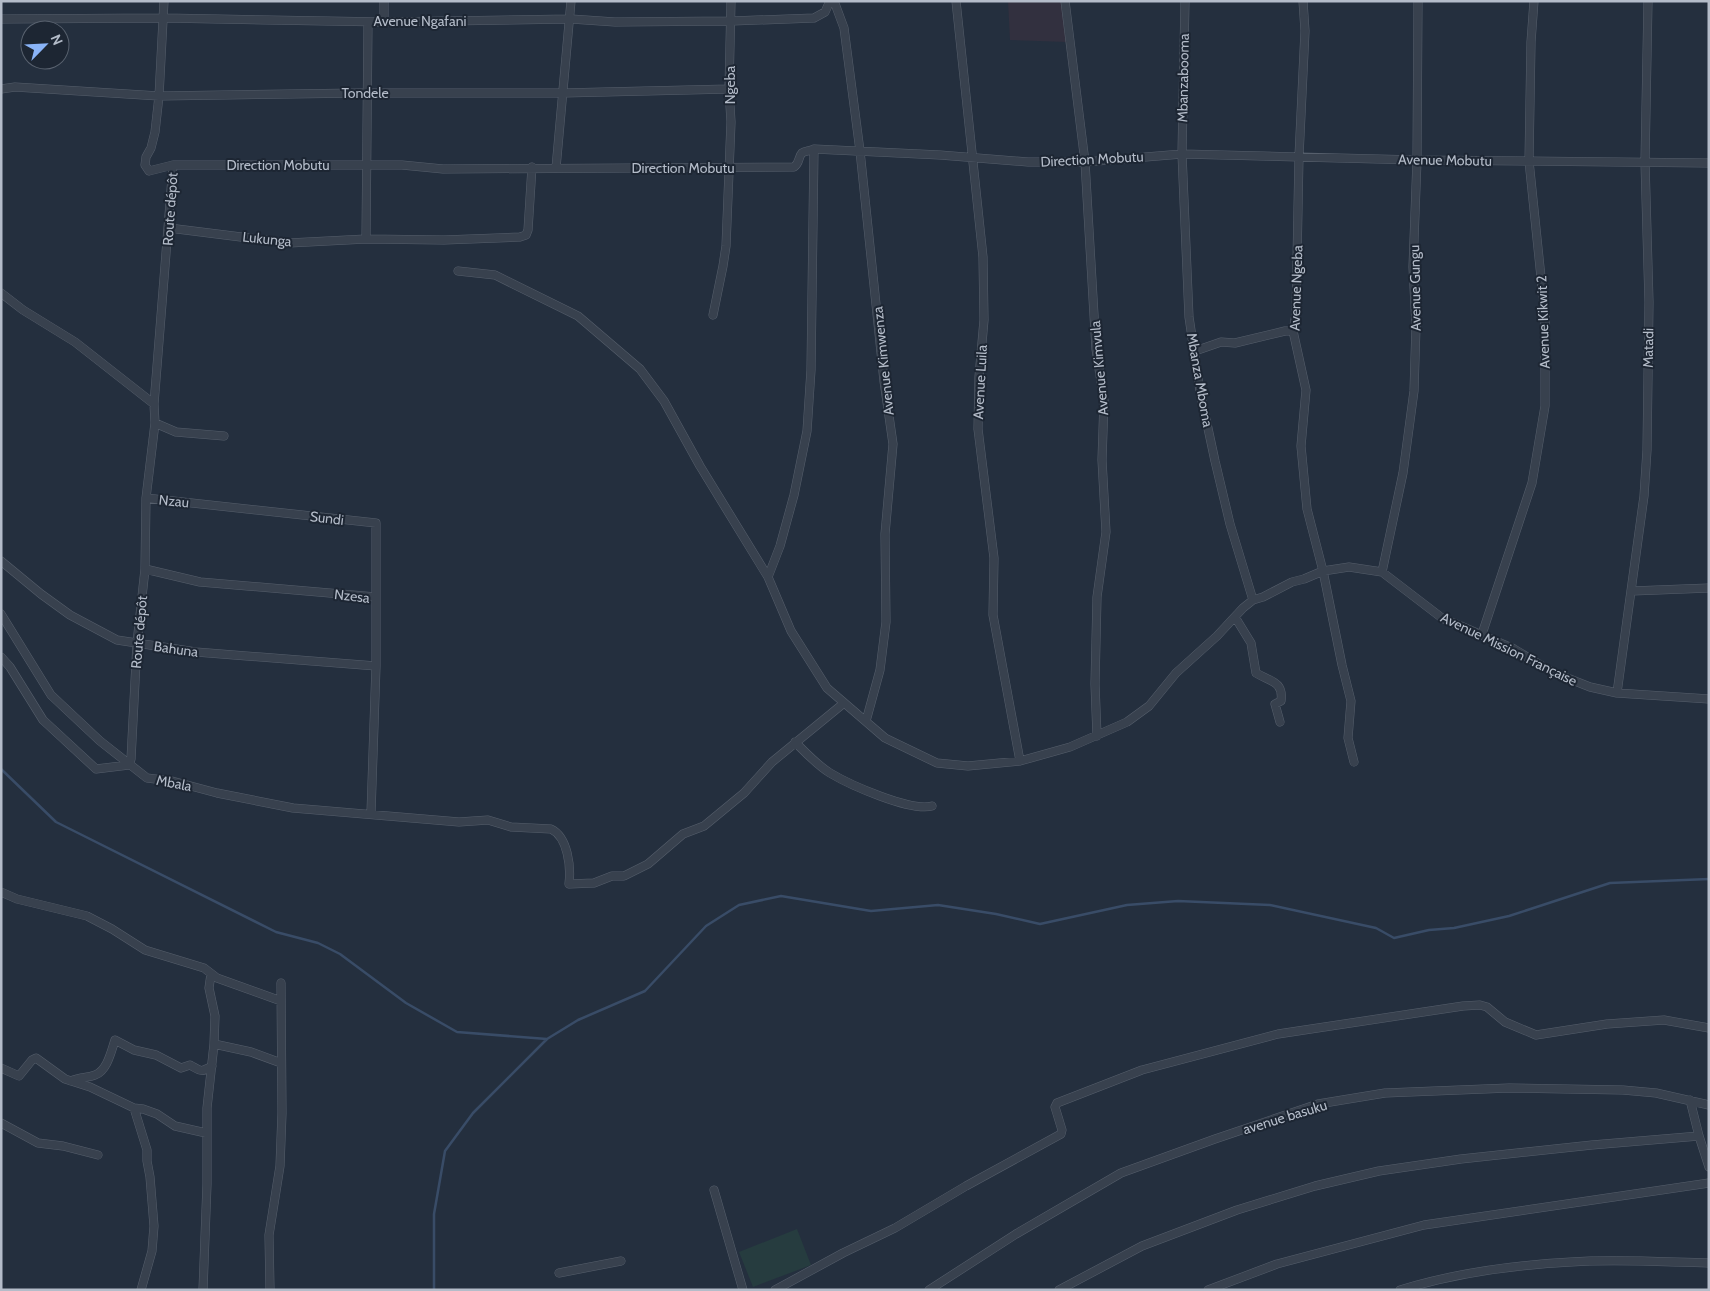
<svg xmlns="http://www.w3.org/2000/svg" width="1710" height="1291" font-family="Cabin,sans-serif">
	<rect width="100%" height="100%" fill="#242f3e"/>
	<path fill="#32303f" d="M1008 1H1062L1067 42 1010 40Z"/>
	<path fill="#263c3f" d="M797 1229 811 1265 753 1287 739 1252Z"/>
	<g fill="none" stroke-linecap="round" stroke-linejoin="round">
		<path stroke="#394c67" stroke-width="2.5" d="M1 769 56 822 276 932 318 943 340 954 406 1003 457 1032 547 1039 578 1020 645 991 706 926 739 905 781 896 871 911 938 905 996 914 1040 924 1127 905 1178 901 1270 905 1376 928 1394 938 1429 930 1454 928 1509 916 1610 883 1709 879
			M434 1290V1214L445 1151 473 1113 547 1039"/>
		<g stroke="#565f6c" stroke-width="9">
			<path id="minor" d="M384 1V22
				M834 1 844 28 860 151 884 381 893 444 885 534 886 622 880 670 866 721
				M956 1 983 257 984 320 979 377 978 429 994 558 993 615 1020 761
				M1065 1 1085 162 1096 349 1104 401 1102 460 1106 532 1097 597 1095 684 1097 736
				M1185 1 1182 154 1189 317 1200 391 1215 461 1230 524 1253 600
				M1303 1 1305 31 1299 156 1296 314 1293 331 1306 390 1301 446 1307 509 1323 571 1342 665 1351 701 1348 738 1354 762
				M1 19 164 18 384 22 571 19 615 22 732 21 814 18 825 12 830 1
				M368 22 366 239 444 240 520 237 526 235 528 230 532 167
				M1 89 15 87 159 96 359 93H563L729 89
				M173 165H402L443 169 794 167C800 163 798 157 802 153 805 151 810 151 814 149L940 155 1028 162H1085L1182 154 1417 160 1709 163
				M556 168 571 1
				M169 228 289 243 366 239
				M458 271 495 275 578 316 640 369 664 401 700 466 768 577 791 631 827 688 885 738 937 763 968 766 1020 761 1070 747 1127 722 1149 706 1176 673 1217 636 1243 608 1253 600 1263 597 1292 582 1304 579 1323 571 1349 567 1382 572 1442 618 1514 649 1552 672 1590 687 1617 693 1709 699
				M1 293 23 310 75 342 154 404 155 423 146 498 376 523V597
				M713 315 723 266 726 246 731 122 729 89 731 1
				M1195 351 1221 342 1235 343 1285 331H1293
				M154 404 173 165 149 171 145 165 146 157 151 148 155 132 159 96 164 1
				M155 423 176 432 224 436
				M1 561 41 594 70 615 117 640 196 652 376 666
				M145 569 200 582 376 597V666L371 813
				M1382 572 1403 473 1414 391 1416 326 1413 267 1417 160 1418 1
				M768 577 780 546 794 495 807 431 811 370 814 149
				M1632 591 1709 588
				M1 614 51 695 100 741 147 778 172 781 217 793 293 808 459 822 488 820 511 827 551 829C568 837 571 867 569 884L594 883 612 876H624L648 864 683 834 704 826 744 793 772 762 844 703
				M1235 617 1251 643 1256 673C1269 681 1284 681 1281 701L1275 704 1280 722
				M1482 634 1532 483 1545 406V316L1529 161 1531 42 1534 1
				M1 657 10 667 43 720 96 769 129 765
				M1617 693 1644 496 1647 450 1649 302 1645 162 1648 1
				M795 742C806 753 817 765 830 773 850 785 911 812 932 806
				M129 765 131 759 137 643 145 569 146 498
				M1 892 17 899 87 916 112 929 145 950 204 968 217 978 281 1001
				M214 1044 251 1052 281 1063
				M1 1068 19 1076 32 1060 36 1058 65 1079 90 1087 134 1108 143 1109 157 1114 175 1126 206 1133
				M71 1081C79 1077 87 1078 95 1075 107 1071 111 1052 115 1040L134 1050 156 1055 181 1068 190 1065C201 1071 200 1073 212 1066
				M1690 1100 1699 1136 1709 1167
				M134 1108 147 1150V1161L150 1177 154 1226 152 1251 141 1290
				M1 1123 38 1143 63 1146 98 1155
				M714 1190 743 1290
				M559 1273 621 1261
				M203 1290 207 1184V1108L214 1044 215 1016 209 988 211 974
				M270 1290 269 1235 280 1166 282 1113 281 983
				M775 1290 843 1253 895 1228 966 1186 1061 1134 1062 1130 1055 1107 1057 1103 1142 1070 1278 1034 1463 1006 1480 1005 1487 1007 1505 1022 1536 1035 1607 1024 1664 1020 1709 1028
				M929 1290 1016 1234 1121 1173 1215 1139 1318 1104 1385 1093 1509 1088 1623 1090 1656 1093 1709 1105
				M1059 1290 1142 1246 1237 1210 1315 1186 1379 1171 1461 1159 1592 1145 1699 1136
				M1208 1290 1277 1264 1424 1225 1709 1183
				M1400 1290C1455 1273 1514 1265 1571 1262 1616 1259 1663 1262 1709 1263"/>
		</g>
		<use href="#minor" stroke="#38414e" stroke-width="8"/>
	</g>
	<g text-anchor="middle" stroke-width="4" stroke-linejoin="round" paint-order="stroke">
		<g font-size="14" fill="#b4bcc9" stroke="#1d2633">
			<text x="420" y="26">Avenue Ngafani</text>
			<text transform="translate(1183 78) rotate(-89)" y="5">Mbanzabooma</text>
			<text transform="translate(730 85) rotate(-90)" y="5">Ngeba</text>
			<text x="365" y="98">Tondele</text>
			<text transform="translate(1092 159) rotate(-3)" y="5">Direction Mobutu</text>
			<text transform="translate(1445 160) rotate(1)" y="5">Avenue Mobutu</text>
			<text x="278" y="170">Direction Mobutu</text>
			<text x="683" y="173">Direction Mobutu</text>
			<text transform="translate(170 209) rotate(-86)" y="5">Route dépôt</text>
			<text transform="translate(267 239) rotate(6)" y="5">Lukunga</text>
			<text transform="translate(1296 288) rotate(-88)" y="5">Avenue Ngeba</text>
			<text transform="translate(1415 288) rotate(-91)" y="5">Avenue Gungu</text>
			<text transform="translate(1543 322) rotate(-92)" y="5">Avenue Kikwit 2</text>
			<text transform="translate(1648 348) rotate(-89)" y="5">Matadi</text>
			<text transform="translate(883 361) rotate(-96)" y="5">Avenue Kimwenza</text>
			<text transform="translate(1099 368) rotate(-95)" y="5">Avenue Kimvula</text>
			<text transform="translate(1200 380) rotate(80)" y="5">Mbanza Mboma</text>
			<text transform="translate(980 382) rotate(-87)" y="5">Avenue Luila</text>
			<text transform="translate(174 501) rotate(6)" y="5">Nzau</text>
			<text transform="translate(327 518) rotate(7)" y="5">Sundi</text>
			<text transform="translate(352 596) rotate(6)" y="5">Nzesa</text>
			<text transform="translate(139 632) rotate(-85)" y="5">Route dépôt</text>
			<text transform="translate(176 649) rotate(8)" y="5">Bahuna</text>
			<text transform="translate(1509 649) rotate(26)" y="5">Avenue Mission Française</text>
			<text transform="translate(174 783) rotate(11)" y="5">Mbala</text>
			<text transform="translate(1285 1117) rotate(-17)" y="5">avenue basuku</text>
		</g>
	</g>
	<rect width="1710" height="1291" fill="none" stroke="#b4bcc9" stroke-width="5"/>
	<g transform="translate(45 45) rotate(66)"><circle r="24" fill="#1d2633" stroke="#59626f"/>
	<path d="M0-4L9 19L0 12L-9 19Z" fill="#8ab4f8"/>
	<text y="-8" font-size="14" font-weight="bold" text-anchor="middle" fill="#b4bcc9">N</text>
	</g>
</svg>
